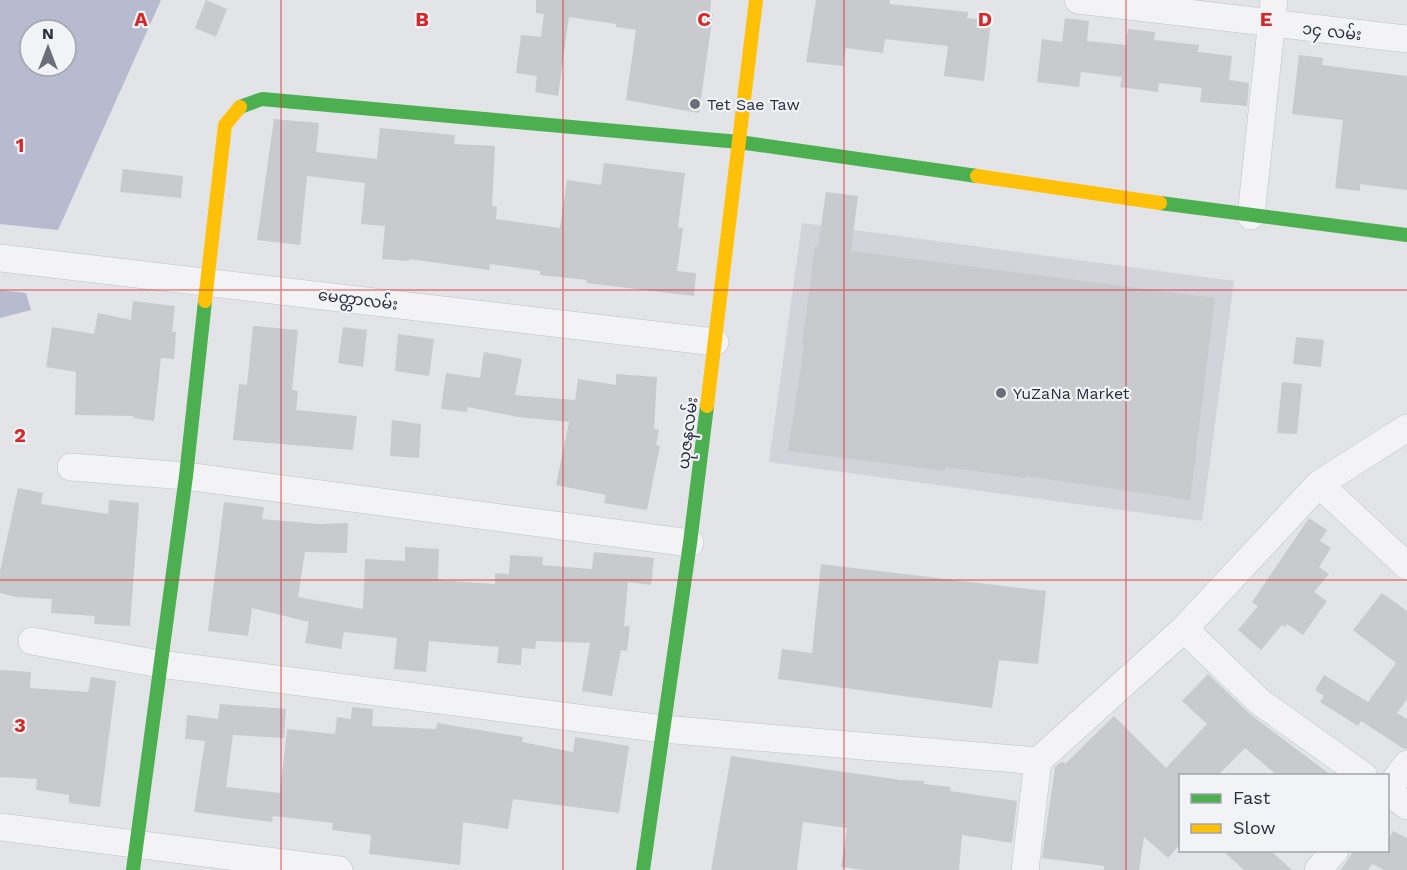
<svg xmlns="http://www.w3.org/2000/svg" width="1407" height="870" font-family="'Work Sans','Noto Sans Myanmar',sans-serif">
	<rect width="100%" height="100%" fill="#e3e4e8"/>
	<path fill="#d2d3db" d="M802 223 1234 281 1202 521 769 462Z"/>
	<path fill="#b6bbd0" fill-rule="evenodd" d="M0 0H161L58 230 0 224ZM30 30H66V66H30Z
		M0 290 26 293 31 310 0 318Z"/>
	<path fill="#c9cace" d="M206 0 227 9 216 37 195 28Z
		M536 0H711L710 14H713L699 113 626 100 636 30 616 27V24L569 17 558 96 535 92 537 76 516 73 521 35 541 37 544 14 536 13Z
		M816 0H890L889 4 968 12 967 18 991 21 984 81 944 76 948 46 885 39 883 53 846 48 843 66 806 62Z
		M1065 18 1089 21 1087 41 1126 45 1128 29 1155 32 1154 40 1199 45 1198 52 1232 56 1229 80 1249 83 1247 106 1200 102 1202 88 1159 83 1158 92 1120 87 1122 77 1081 72 1079 87 1037 82 1042 39 1062 42Z
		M1299 55 1323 58 1322 65 1407 76V190L1360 184V191L1335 188 1343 120 1292 114Z
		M274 119 319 123 316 152 377 159 380 128 455 135 454 144 495 146 492 206 497 207 496 219 560 228 567 180 601 185 604 163 685 173 678 227 683 228 677 271 696 273 694 296 586 283 587 280 540 275V271L490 264 489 270 409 259V261L382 259 385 226 361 224 365 183 307 176 300 245 257 240Z
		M123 169 183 176 181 198 120 192Z
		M826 192 858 196 851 251 1215 298 1190 500 1026 476 1025 478 945 467V471L788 451 804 346H802L815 246H818Z
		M133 301 175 306 172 332H176L174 359 161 358 154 421 133 418 134 416 75 415 76 372 46 367 52 327 94 334 98 313 131 320Z
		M253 326 298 330 292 390 298 391 296 410 357 416 353 450 233 440 239 384 247 385Z
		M343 327 367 330 363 367 338 363Z
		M398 334 434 339 429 376 395 371Z
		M1296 337 1324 340 1321 367 1293 364Z
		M484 352 522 359 515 395 575 400 578 379 616 385V374L657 377 654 429 659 430 656 445 660 446 647 510 604 503 606 495 556 485 569 422 518 417 468 407 467 412 441 409 446 373 480 378Z
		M1282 382 1302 384 1297 434 1277 433Z
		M392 420 421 424 419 458 390 456Z
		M18 488 43 493 41 504 108 514 109 500 139 503 130 626 94 624 95 616 51 613 52 599 17 597 0 593V571Z
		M224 502 264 507 262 519 319 524 348 523 347 553 305 552 298 597 363 609 365 559 405 561V547L439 549 438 580 495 584V573L509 574 510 555 543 557 542 565 592 569 594 552 654 558 651 585 628 582 624 626H630L627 651 621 650 612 696 582 691 590 643 536 641 535 649 522 648 521 665 497 663 499 647 429 641 426 672 394 669 397 638 344 632 341 649 305 643 309 622 252 608 248 636 208 631Z
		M1309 518 1327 530 1320 541 1331 548 1319 567 1329 574 1314 592 1327 601 1303 635 1287 624 1285 627 1282 625 1261 650 1238 630 1258 606 1252 602Z
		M821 564 1046 591 1038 664 999 660 992 708 778 679 782 649 812 653Z
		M1382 593 1407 611V699L1397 713 1407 719V749H1404L1361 721 1358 726 1320 702 1324 696 1315 690 1324 675 1368 702 1396 663 1353 630Z
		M0 670 31 672 30 688 88 692 91 677 116 681 100 807 69 803V795L36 790 37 779 0 777Z
		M1208 674 1251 715 1332 776H1278L1245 748 1217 776H1180V844L1168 858 1144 837 1139 870H1104V866L1042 858 1055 767 1061 762 1066 763 1114 716 1166 768 1207 724 1182 701Z
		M220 704 286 709 284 738 233 735 226 787 280 793 287 729 335 734 337 717 351 719 352 707 373 709 372 726 436 729 437 723 523 737 522 742 573 752 575 737 629 746 619 813 513 799 508 829 463 822 460 865 369 854 371 835 332 830 333 823 273 816 272 822 194 812 205 741 185 739 187 715 218 719Z
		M731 756 901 780 924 781V784L951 787 950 791 1017 801 1012 843 962 835 959 870H863L841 867 847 828 803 822 797 870H711Z
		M1393 831 1407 838V870H1384L1372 864 1368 870H1341L1352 853 1350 850H1388V841Z
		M1222 850H1270L1292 870H1244Z"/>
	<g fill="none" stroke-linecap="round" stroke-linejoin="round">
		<g stroke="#c2c2c6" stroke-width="28">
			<path id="street" d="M1078 0 1407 39
				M1251 216 1274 0
				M0 258 715 342
				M71 467 186 476 690 543
				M1319 484 1407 566
				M1184 629 1260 702 1364 776
				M32 641 160 664 663 729 1038 761 1184 629 1319 484 1407 428
				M1388 790 1407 764
				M1388 792 1407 806
				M0 827 339 870
				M1025 870 1038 761
				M1318 870 1335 850"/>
		</g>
		<use href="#street" stroke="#f3f3f5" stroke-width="27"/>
		<path stroke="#4caf50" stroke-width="14" d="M240 107 262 99 739 142 977 176
			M1160 203 1407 235
			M133 870 186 476 205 301
			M643 870 690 543 707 406"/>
		<path stroke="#ffc107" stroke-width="14" d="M977 176 1160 203
			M205 301 225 125 240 107
			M707 406 756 0"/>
	</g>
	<path fill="none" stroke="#d62828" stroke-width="1.5" stroke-opacity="0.55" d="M281 0V870M563 0V870M844 0V870M1126 0V870M0 290H1407M0 580H1407"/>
	<g fill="#6c6e7a" stroke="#f2f3f7" stroke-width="2">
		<circle cx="695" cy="104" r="6"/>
		<circle cx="1001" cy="393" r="6"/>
	</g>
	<g text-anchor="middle" stroke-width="4.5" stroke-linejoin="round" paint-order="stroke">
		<g font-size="16" fill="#2c2e3f" stroke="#f2f3f7">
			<text transform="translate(1332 31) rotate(6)" y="6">၁၄ လမ်း</text>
			<text transform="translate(358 299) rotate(7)" y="6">မေတ္တာလမ်း</text>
			<text transform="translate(687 433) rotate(-83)" y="6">ယုဇနလမ်း</text>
		</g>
		<g font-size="16" fill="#2c2e3f" stroke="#f2f3f7" text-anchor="start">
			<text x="707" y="110">Tet Sae Taw</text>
			<text x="1013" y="399">YuZaNa Market</text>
		</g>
	</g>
	<g font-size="20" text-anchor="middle" font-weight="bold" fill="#d62828" stroke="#f2f3f7" stroke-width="4.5" stroke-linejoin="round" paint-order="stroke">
		<text x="141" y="26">A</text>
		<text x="422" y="26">B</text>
		<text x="704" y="26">C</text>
		<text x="985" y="26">D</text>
		<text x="1266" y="26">E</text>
		<text x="20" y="152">1</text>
		<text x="20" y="442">2</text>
		<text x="20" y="732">3</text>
	</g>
	<rect x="1179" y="774" width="210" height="78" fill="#f2f3f7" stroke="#a3a4ad" stroke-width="1.5"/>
	<rect x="1191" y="794" width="30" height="9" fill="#4caf50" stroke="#a3a4ad" stroke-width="1.5"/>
	<text x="1233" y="804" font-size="18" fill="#2c2e3f">Fast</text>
	<rect x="1191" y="824" width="30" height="9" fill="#ffc107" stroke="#a3a4ad" stroke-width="1.5"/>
	<text x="1233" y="834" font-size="18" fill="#2c2e3f">Slow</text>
	<g transform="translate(48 48)"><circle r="28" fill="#f2f3f7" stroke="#a3a4ad" stroke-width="1.5"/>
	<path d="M0-4.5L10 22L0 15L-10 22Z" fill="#6c6e7a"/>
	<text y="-9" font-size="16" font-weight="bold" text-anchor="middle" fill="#2c2e3f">N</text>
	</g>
</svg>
